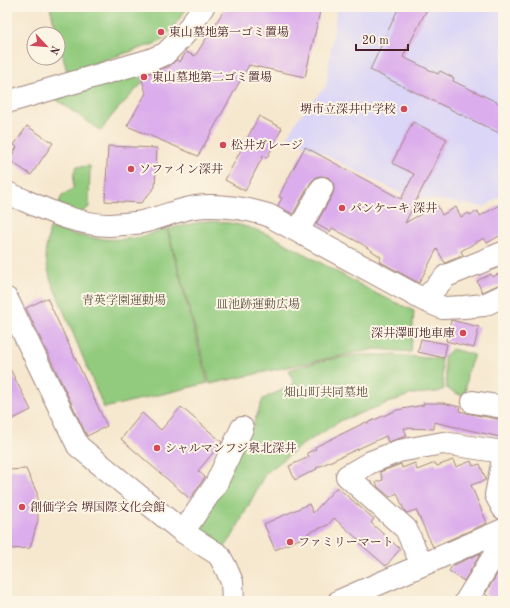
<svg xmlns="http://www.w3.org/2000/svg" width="510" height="608" font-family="'Old Standard TT','Noto Serif JP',serif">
	<rect width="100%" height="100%" fill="#fcf5e5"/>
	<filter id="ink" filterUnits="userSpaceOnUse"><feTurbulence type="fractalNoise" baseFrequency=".025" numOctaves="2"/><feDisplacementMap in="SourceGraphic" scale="8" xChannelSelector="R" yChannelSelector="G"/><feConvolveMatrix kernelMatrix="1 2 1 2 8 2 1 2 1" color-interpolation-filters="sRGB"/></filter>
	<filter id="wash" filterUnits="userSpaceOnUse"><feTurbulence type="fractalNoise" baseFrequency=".012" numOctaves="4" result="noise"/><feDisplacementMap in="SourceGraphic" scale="16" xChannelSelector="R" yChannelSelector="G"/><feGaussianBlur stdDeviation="0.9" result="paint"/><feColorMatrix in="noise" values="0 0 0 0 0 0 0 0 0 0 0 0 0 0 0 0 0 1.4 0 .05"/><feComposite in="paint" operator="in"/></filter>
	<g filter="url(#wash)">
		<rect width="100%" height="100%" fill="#f6e8cf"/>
		<path fill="#dbd6f7" d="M337 7H503V194L485 207 439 200 408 197 288 136 299 117 326 86Z"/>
		<path fill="#92cb7e" stroke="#6e7554" d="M50 7H188L172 29 160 42 67 72Z
			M150 69 151 72C136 93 114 109 101 131L54 98Z
			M90 166 89 207 81 213 58 204 62 196 73 189 74 173 76 167Z
			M205 221C233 222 249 226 274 237L377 294 414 311 411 352 376 349 315 361 210 384 168 229Z
			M50 228C80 237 109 243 140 237 149 235 158 231 167 229L208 383 104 408 50 278 45 254Z
			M452 349 474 355 467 373 465 397 447 389 444 357Z
			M362 355H393L441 359 444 389 438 392 412 394 342 420 299 447 265 474 232 537 222 551 193 532 252 428 263 399 294 384 289 370C314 362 336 357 362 355Z"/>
		<g id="blocks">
			<path fill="#dbadec" d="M226 7H321L305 77 249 65 198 156 127 126 146 93 141 76 170 66 176 60 180 62 186 52 195 56Z
				M399 7H428L403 57 438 74 440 71 454 78 453 81 503 105V135L370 70Z
				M259 116 282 128 267 158 263 156 245 191 225 180Z
				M413 122 447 139 405 223 437 205 442 215 456 207 461 217 469 213 470 215 478 211 480 216 503 203V234L487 243 484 238 461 251 463 255 445 263 437 249 419 283 379 261 381 257 362 244 332 228 330 232 316 224 333 194 334 188 333 182 328 177 321 176 316 177 311 182 293 214 279 207 278 205 282 198 279 197 284 186 305 147 401 199 414 174 392 163Z
				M27 126 53 143 31 175 9 160 17 147 14 145Z
				M108 146 157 148 155 187 141 203 105 201Z
				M503 272V284L498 285 482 292 477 281 491 274 492 277Z
				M47 298 107 426 87 436 26 308Z
				M451 320 479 327 474 348 446 341Z
				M421 339 447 344 444 358 418 352Z
				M7 363 31 410 7 422Z
				M423 403H443L460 407 459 411 471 414 503 420 500 437 434 422V429L404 428 407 436 388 442 386 436 316 468 317 469 295 480 289 466 309 457 307 453 316 449 315 447 366 422 367 423 397 410 424 405Z
				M181 407 222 442 198 471 205 477 190 499 121 439 142 413 161 430Z
				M453 460 456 467 471 461 473 466 480 464 486 480 471 485 487 523 433 547 416 510 407 513 404 510 397 493 390 497 378 487 376 482 383 480 380 472 401 464 402 468 415 463 417 470 435 463 437 466Z
				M26 469 37 493 38 520 30 548 7 549V470Z
				M337 487 374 519 371 523 400 549 386 566 358 542 360 541 334 518 328 525 308 533V535L275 550 264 524 309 504 313 513Z
				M481 553 464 581 449 571 452 566Z
				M502 566 503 601H494L485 594Z"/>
		</g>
	</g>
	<g filter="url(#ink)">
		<use href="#blocks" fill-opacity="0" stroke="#a0847d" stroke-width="1"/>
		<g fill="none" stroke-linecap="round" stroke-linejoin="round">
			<g stroke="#a0847d" stroke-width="24">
				<path id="minor" d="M7 102 150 60 165 54 184 35 203 7
					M7 193C39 206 73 225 109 225 119 224 132 224 142 222 160 218 177 210 195 207 221 204 244 208 268 215L424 300 443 308 464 307 484 305 503 296
					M298 231 322 188
					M7 299 78 446 183 532 219 555 226 568 232 582 233 601
					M424 300 446 276 503 253
					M473 402 503 407
					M503 459 496 495 503 508
					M183 532 216 484 242 428
					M422 565 406 529 347 476 371 462 399 451 443 443 503 452
					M339 601 503 530
					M466 601 503 541"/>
			</g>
			<use href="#minor" stroke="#fff" stroke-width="22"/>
		</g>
	</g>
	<g fill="#d1495b" stroke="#fcf5e5" stroke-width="1.5">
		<circle cx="161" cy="32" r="4"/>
		<circle cx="144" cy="77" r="4"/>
		<circle cx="404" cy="109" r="4"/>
		<circle cx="223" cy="145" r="4"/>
		<circle cx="131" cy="169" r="4"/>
		<circle cx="342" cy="208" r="4"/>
		<circle cx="463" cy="333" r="4"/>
		<circle cx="157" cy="448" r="4"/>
		<circle cx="22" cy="507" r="4"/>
		<circle cx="290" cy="542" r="4"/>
	</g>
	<g text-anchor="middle" stroke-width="4" stroke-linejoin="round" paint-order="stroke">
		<g font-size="12" fill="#4a1f2b" stroke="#fcf5e5" text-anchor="start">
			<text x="169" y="36">東山墓地第一ゴミ置場</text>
			<text x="152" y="81">東山墓地第二ゴミ置場</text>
			<text x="396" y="113" text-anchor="end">堺市立深井中学校</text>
			<text x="231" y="149">松井ガレージ</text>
			<text x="139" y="173">ソファイン深井</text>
			<text x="350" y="212">パンケーキ 深井</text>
			<text x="455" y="337" text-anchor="end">深井澤町地車庫</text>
			<text x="165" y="452">シャルマンフジ泉北深井</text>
			<text x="30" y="511">創価学会 堺国際文化会館</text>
			<text x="298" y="546">ファミリーマート</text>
		</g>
		<g font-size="12" fill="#605344" stroke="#fcf5e5">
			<text x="124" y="304">青英学園運動場</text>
			<text x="258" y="308">皿池跡運動広場</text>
			<text x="326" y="396">畑山町共同墓地</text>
		</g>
	</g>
	<rect width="510" height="608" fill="none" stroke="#fcf5e5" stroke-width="24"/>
	<g transform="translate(46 46) rotate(116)"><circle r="19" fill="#fcf5e5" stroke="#b59f9b"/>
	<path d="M0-3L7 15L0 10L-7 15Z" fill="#d1495b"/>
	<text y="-6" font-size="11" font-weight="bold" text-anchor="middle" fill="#4a1f2b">N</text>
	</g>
	<path d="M356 44v6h52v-6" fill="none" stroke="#4a1f2b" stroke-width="2"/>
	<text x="362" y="44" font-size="12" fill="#4a1f2b" stroke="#fcf5e5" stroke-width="3" paint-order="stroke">20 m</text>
</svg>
